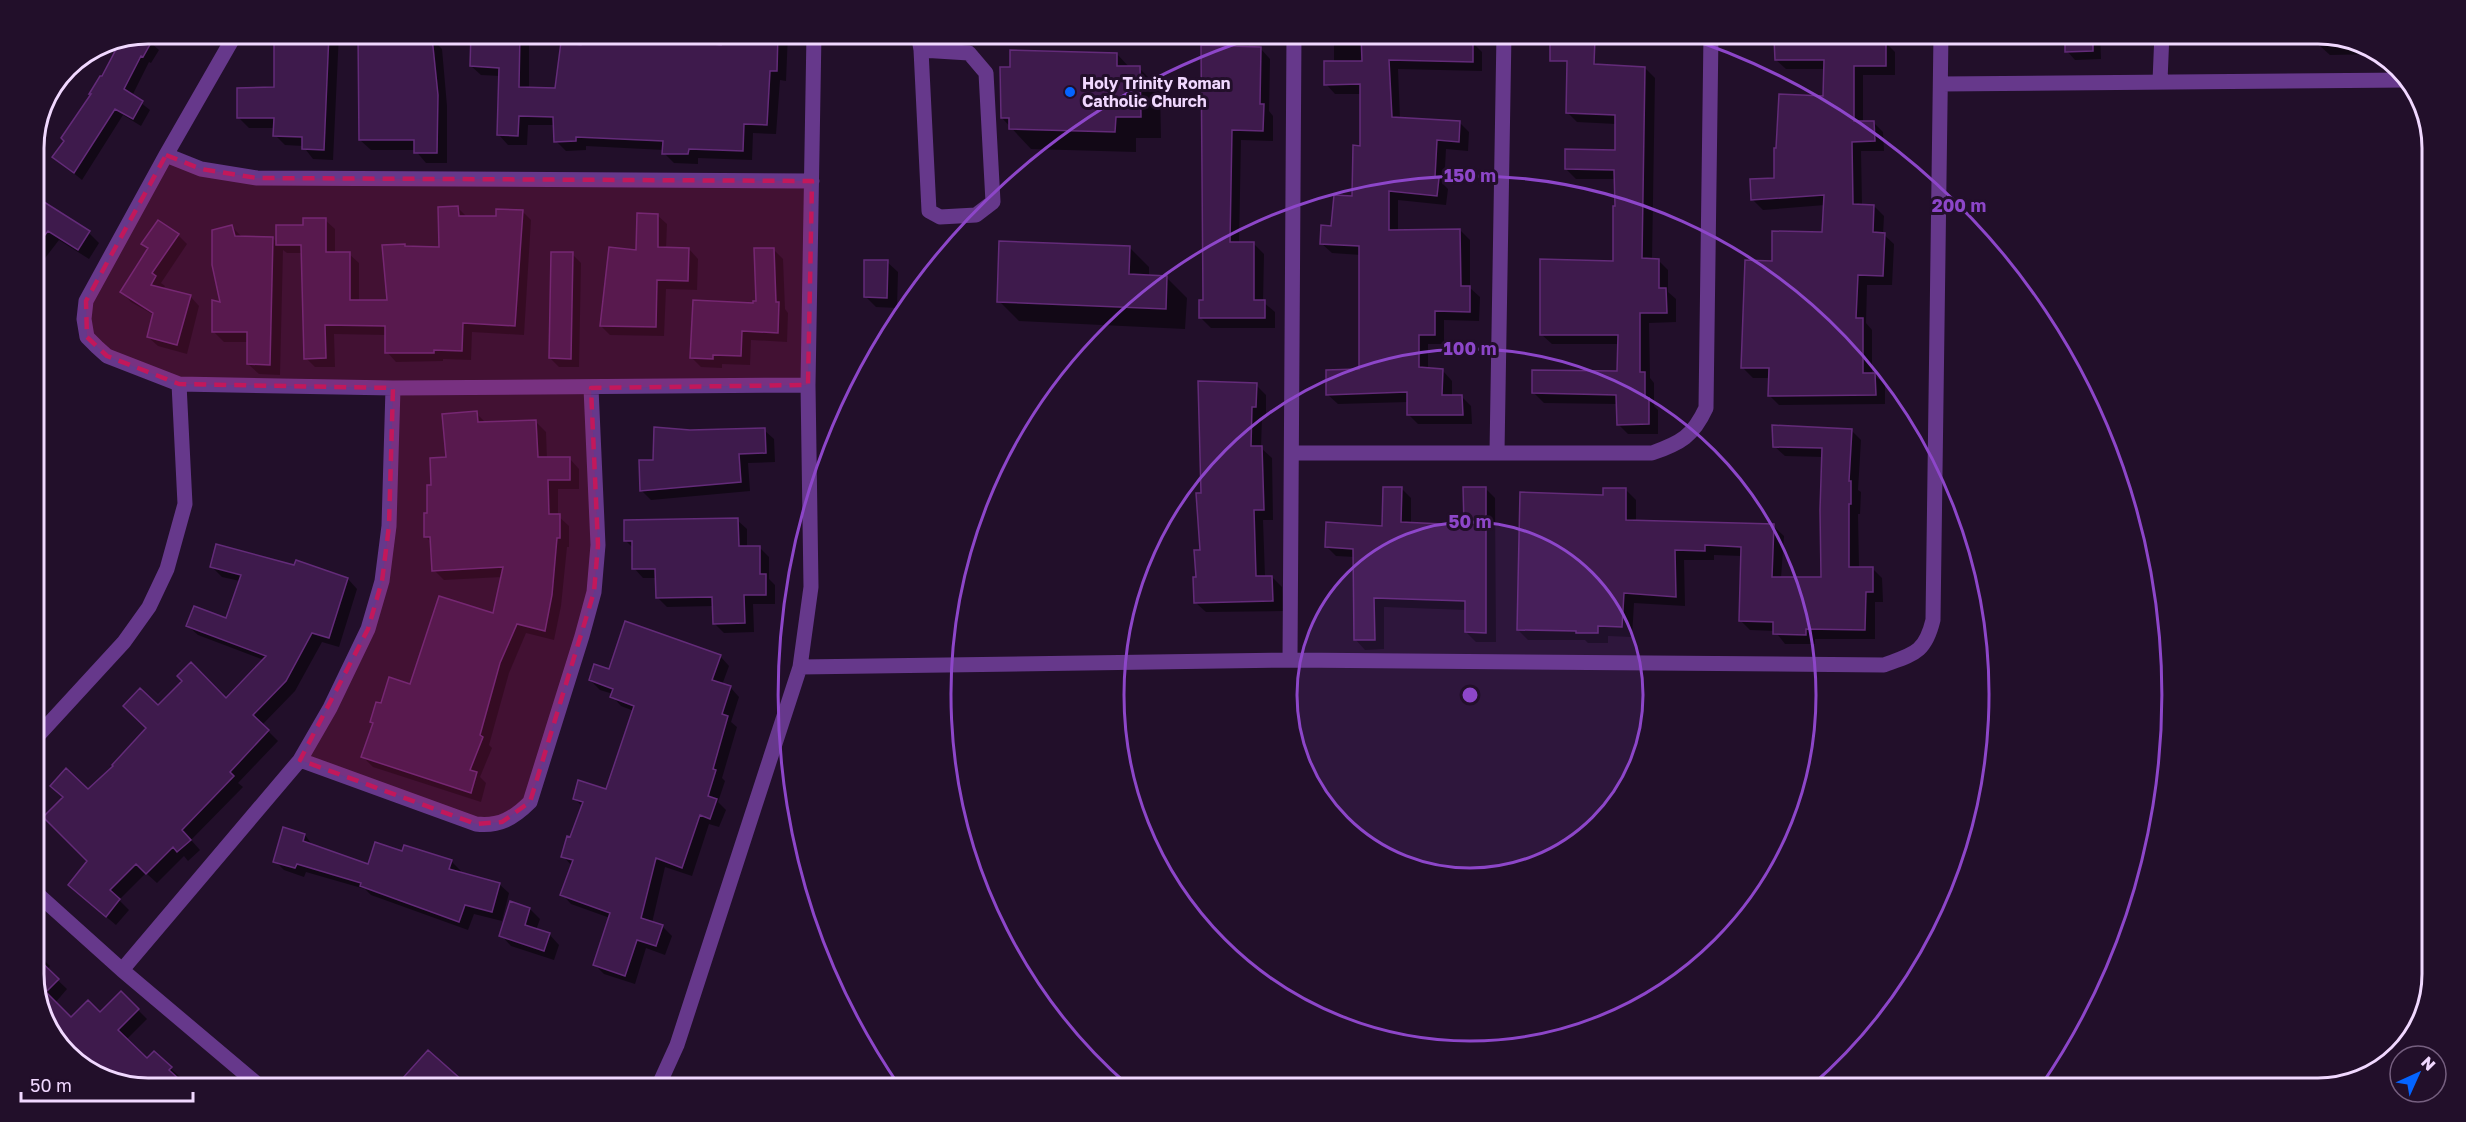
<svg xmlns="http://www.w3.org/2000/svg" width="2466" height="1122" font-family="'Golos Text',sans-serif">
	<rect width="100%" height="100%" fill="#220f2a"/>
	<path fill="#0007" d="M306 33H339L333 160 313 159 303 146 285 145 275 135V128H249L239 118 276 89 306 42Z
		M360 33H395L396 65 432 39 442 49 447 106V163H426L415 150H371L360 140Z
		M472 33H529V88L556 89 583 46H612V33H672V39L722 47 750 46V33H788L786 81 780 80 776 134 753 133 752 160 698 158V164L674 163 664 153V150L586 146V150L566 151 556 141 555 125H528L527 145H508L499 135 501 76 481 75 471 66Z
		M1206 33H1249V48H1260L1270 59 1269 111 1273 116V141L1241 140 1239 244H1254L1264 254 1263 302 1275 312V328H1211L1200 317 1204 302V99L1201 96 1202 46 1205 47Z
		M1334 33H1459L1460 42H1472L1482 52V71L1398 69 1400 119 1459 122 1469 132 1468 151 1446 149 1444 185 1448 189 1446 205 1398 200V231L1460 230 1470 240V288L1480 297 1479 321 1444 320V344H1428V370L1443 371 1452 381V397H1462L1471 406 1472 424H1418L1409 415 1408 402 1338 404 1328 395 1360 370 1361 255 1332 253 1322 244 1353 198 1361 147 1362 94H1335L1326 84 1334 63Z
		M1537 33H1679V39L1611 37 1612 41 1547 43Z
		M1823 33H1889L1888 45 1895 52V75H1863V122H1873L1883 132 1884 151H1861L1862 206H1874L1884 216 1883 234 1894 244 1892 285H1867L1866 323 1872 330V374L1885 384V404L1779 405 1769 395 1770 378H1753L1743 368 1774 262 1824 234 1825 205 1763 210 1753 200 1776 179 1825 97V69H1786L1776 60 1823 39Z
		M2022 33H2100L2101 59 2075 60 2067 51 2066 46 2030 45 2022 37Z
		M2320 33 2363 42 2378 54 2330 55 2320 46Z
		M137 35 151 43 159 50 151 63 149 62 132 96 150 110 141 126 123 115 82 180 54 157 66 141 124 37Z
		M1117 54 1130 68H1139L1160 89 1161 138H1136V152L1031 149 1002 118Z
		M1645 68 1655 78 1652 260H1658L1668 270V292L1676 299V322L1649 323 1650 378 1654 383V406L1658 410V434H1628L1618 424V404L1544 403 1534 393 1619 373V344H1552L1542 335 1614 263 1615 179H1576L1566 169 1616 151V124L1577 122 1567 112Z
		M33 197 89 233 99 243 89 259 59 240 42 262 33 255Z
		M458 208 467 217H498L522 211 531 220 524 335 472 332 471 360 443 359V361L396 362 387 352 386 335 334 334 335 367H315L306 358 303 253H287L283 250 280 375 259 374 248 364 249 342H224L213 331 222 304 232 227 242 237 273 238 277 243 304 226 325 220 335 229V254H349L359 263V301L389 302 404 245 407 248 441 249Z
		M657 215 667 224 666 249H689L698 259 697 290 666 289 664 336 610 335 601 326Z
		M178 235 187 244 161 283 165 286 163 290 190 296 199 306 187 354 158 346 148 337 154 315 131 302 122 292 149 249 143 244Z
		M1129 247 1149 267V277L1167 278 1187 298 1185 329 1019 321 999 301Z
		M773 249 783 259 785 309 788 313 787 342 751 340 750 365 722 364V368L701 367 691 357 758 302Z
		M572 254 581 263 579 367H559L550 358Z
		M887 262 898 272 897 308 876 307 866 297Z
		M1256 385 1266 395V417L1262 416 1261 448 1272 458 1273 520H1263L1265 577H1272L1282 587 1283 611 1206 612 1195 602 1201 551 1202 495Z
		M476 413 486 423 536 422 546 432 547 459H570L579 469V489H558V516L569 526V547H567L561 606 554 640 526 633 509 673 489 745 492 748 480 777 486 783 481 802 373 767 363 757 382 705 411 686 494 615 502 577 444 580 434 570 432 543 425 536 433 486Z
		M656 429 764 430 774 439 775 462 748 463 750 491 651 500 641 490 655 461Z
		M1851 430 1861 440 1858 490 1861 492 1860 514H1858L1859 568H1872L1882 578 1883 602H1875V639H1815V644H1785L1775 631 1750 630 1740 620 1742 556 1714 555V560H1684L1685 606 1634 603 1632 637 1608 636V643H1588L1585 640H1528L1518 630 1605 497 1626 490 1636 500V522L1773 526 1784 536 1781 578H1823V457L1785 456 1774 446Z
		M1401 488 1411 498V524L1465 526 1485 488 1495 498 1496 642H1476L1466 632V610L1384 607V649L1365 650 1355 639V557L1336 556 1326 546 1384 528Z
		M737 520 747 529V547H759L769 557V579L775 585V604H753L754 632 724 633 714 623V606L667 607 657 597V578H643L634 568V549L626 541Z
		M297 562 348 579 357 589 339 647 322 642 295 691 262 725 278 741 238 783 243 787 191 840 200 850 188 861 184 856 157 883 146 873 119 900 129 910 116 925 79 894 89 861 88 791 115 766 148 728 158 707 226 700 264 660 198 635 188 626 227 620 240 581 222 577 212 567H295Z
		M720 656 729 666 722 685 730 687 739 697 731 722 737 727 722 778 725 781 718 802 726 810 719 827 709 824 692 876 665 867 652 923 662 926 672 936 665 955 646 948 635 984 604 974 595 965 610 918 571 904 562 894 572 866 563 856 583 807 574 798 607 790 634 711 621 706 612 696 613 694 600 690 590 680 610 671Z
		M305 835 313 846 369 866 403 853 405 847 452 862 461 871 460 873 499 884 509 893 502 921 474 914 468 930 371 895 365 889 306 872 304 877 284 870 275 861Z
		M530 909 540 919 536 930 549 934 559 945 554 960 511 946 501 935Z
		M33 950 50 966 47 970 67 989 55 1003 71 1019 100 1014 121 993 147 1019 126 1040 147 1060 154 1053 180 1077 147 1089 103 1080 52 1039 33 983Z"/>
	<path fill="#3e1a4c" stroke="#632b79" stroke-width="1.5" d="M304 33H329L324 150 302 149V137L273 136 274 118H237V88L274 87V41H304Z
		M358 33H410V39L432 37 438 95 437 153H414V140H359Z
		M471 33H520L519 87 555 88 561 42 581 45 582 42 611 44V33H663V36L721 45V42L748 44 749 33H778L777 71H770L767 125 744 124 743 151 689 149 688 154H662L663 141 576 137V141L554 142 553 117 519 116 518 136 497 135 499 68 470 66Z
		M1821 33H1879V40H1886V66H1854V121H1874L1875 141 1852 142 1853 204 1874 205 1873 232 1885 233 1883 276 1858 275 1856 318H1863V373H1875L1876 395 1768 396 1769 368H1741L1745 260 1772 261V231L1822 232 1824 195 1751 200 1750 179 1774 178V148H1776L1779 94 1823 96 1824 60H1775L1774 38H1821Z
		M2065 33H2093V51L2065 52Z
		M140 34 152 41 143 57 141 56 124 89 143 101 133 119 115 109 74 173 52 157 64 141 61 138 91 94H89L100 76H102L122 38Z
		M1390 34V39L1473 40V62L1389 60 1392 117 1460 121 1459 142 1437 140 1435 177 1439 178 1437 196 1389 191V230L1460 229 1461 286H1470V312L1435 311V335H1419V367L1443 369 1442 395H1462L1463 415H1407V392L1326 395V370L1359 369V246L1320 244 1321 225 1331 226 1334 195 1352 196 1353 145 1360 146V84L1324 85V61H1362L1361 35Z
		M1550 37 1595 38 1594 64 1645 67 1642 258 1659 259V288H1666L1667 313H1640V372H1645V398H1649V424L1617 425 1616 395 1532 393V370L1617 371 1618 335H1540V259L1613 261V206H1615L1614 170 1565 169V149L1615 150V115L1566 113 1567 61H1550Z
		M1201 45 1261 47 1260 104H1264L1263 131 1232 130 1230 242H1254V300H1265V318H1199V300H1203Z
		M1010 50 1117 53V66H1140L1141 117H1116L1115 132 1009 129V118H1001L1000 67H1010Z
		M33 195 90 231 78 250 48 231 33 250Z
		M458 206 459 216H496V209L523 210 515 326 463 323 462 351 434 350V353H385V326L325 325 326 358 304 359 301 245H276V225H303V218H326V252H350V300H387L382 245 405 244V246L439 247 438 207Z
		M637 213 658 214V247L689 248 688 281 657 280 656 327 600 326 609 247 636 250Z
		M158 220 179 234 152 273 156 276 151 285 191 295 177 345 147 337 153 313 120 292 148 248 141 244Z
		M232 225 235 236 273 237 270 365 247 364V332H212V300L220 302 212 265V230Z
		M999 241 1130 246 1129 274 1167 276 1166 309 997 302Z
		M754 248H774L776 302H779L778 333 742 331 741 356 713 355V359L690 358 693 300 753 303V301H756Z
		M551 252H573L571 359 549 358Z
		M864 260H888L887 298 864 297Z
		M1198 381 1257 383 1256 407H1252L1251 446H1262L1264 510H1254L1256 576H1272L1273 601 1194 603 1193 577H1196L1194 550H1200L1196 493H1201Z
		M477 411 478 422 536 420 538 457H570V480H548L549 514H560V538H557L552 595 545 631 517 624 500 663 480 735 483 737 470 770 477 772 471 793 361 757 373 723 370 722 376 702 381 703 389 677 410 684 439 596 493 613 503 567 432 571 430 537H424V513H427V485H431L430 458 446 457 442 414Z
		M1772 425 1852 429 1849 481H1851V504H1849V567H1873V592H1866L1865 630 1806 629V635L1773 634V622L1739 621 1741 547 1705 545V551L1675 550 1676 597 1624 593 1622 627 1598 626V633H1576V631L1517 630 1520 492 1603 495V488H1626V520L1774 524 1772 577H1821L1820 510 1822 448 1773 447Z
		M654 427 690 430 765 428 766 453 739 454 741 482 640 491 639 460H653Z
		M1383 487H1402L1401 522 1464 525 1463 487H1486V633L1465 632V601L1374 598 1375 640H1354L1353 549 1325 547 1326 522 1382 526Z
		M738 518 739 546H760V574H766V595H744L745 623 713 624 712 597 656 598 655 569H632V541H624V520Z
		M216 544 294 565 296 560 348 578 329 638 312 633 286 681 253 715 269 730 230 772 234 776 182 830 191 840 177 852 173 847 146 874 136 864 110 890 120 899 106 917 68 885 87 861 43 817 63 797 50 786 66 768 88 789 113 766 112 765 146 728 123 706 140 688 158 705 182 681 177 676 191 662 226 698 266 656 186 626 194 606 226 618 241 575 210 567Z
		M625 621 721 655 712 680 731 686 722 714 728 716 713 769 716 770 708 796 717 799 710 819 700 815 682 868 656 858 641 918 663 925 656 946 637 940 625 976 593 965 610 913 560 895 573 860 561 857 567 836 570 837 583 802 573 799 578 780 606 789 634 706 610 697 613 689 589 680 594 664 609 669Z
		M283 827 305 834 303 841 368 864 375 842 402 851 404 845 452 860 449 869 500 883 492 912 465 905 459 922 360 886 361 883 297 864 295 868 273 862Z
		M510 901 530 908 525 925 550 933 544 951 499 936Z
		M33 954 59 979 46 992 71 1017 88 1000 100 1012 121 991 139 1009 118 1030 147 1058 154 1051 172 1067 169 1070 190 1089H147L107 1081 49 1028 33 983Z
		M428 1050 472 1089H393Z"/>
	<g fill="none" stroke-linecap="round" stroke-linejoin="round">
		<path stroke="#66388b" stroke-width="15" d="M236 33 166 155 86 301 84 319 87 337 97 347 107 356 179 384 393 388 808 385
			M918 33 921 50 929 211 940 217 976 215 993 202 986 73 969 53 921 50
			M2160 81 2162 33
			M1941 84 2409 80
			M166 155 201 169 257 178 812 181
			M1497 452 1504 33
			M1292 453H1652C1681 443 1693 436 1706 408L1711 33
			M1290 660 1294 33
			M800 667 1290 660 1884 665C1914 654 1925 653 1933 620L1941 33
			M33 741 124 642 149 607 167 569 185 504 179 384
			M300 760 476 824C499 827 514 818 530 802L582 636 594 592 598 545 591 388
			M33 890 122 970 263 1089
			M122 970 300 760 330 708 368 629 382 581 389 526 393 388
			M657 1089 677 1045 800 667 811 587 808 385 814 33"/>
	</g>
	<path fill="#c2185b" fill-opacity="0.2" stroke="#c2185b" stroke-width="4.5" stroke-dasharray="12 8" stroke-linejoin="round" d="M166 155 201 169 257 178 812 181 808 385 591 388 598 545 594 592 530 802 502 822 476 824 300 760 368 629 382 581 389 526 393 388 179 384 107 356 87 337 86 301Z"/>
	<circle cx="1470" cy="695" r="173" fill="#8d46c9" fill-opacity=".12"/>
	<g fill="none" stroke="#8d46c9" stroke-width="3">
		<circle cx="1470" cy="695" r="173"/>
		<circle cx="1470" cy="695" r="346"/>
		<path d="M1130 1087A519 519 0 1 1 1810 1087"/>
		<path d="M900 1087A692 692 0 0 1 1268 33M1672 33A692 692 0 0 1 2040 1087"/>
	</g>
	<circle fill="#0464ff" stroke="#220f2a" stroke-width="2" cx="1070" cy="92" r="6"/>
	<g text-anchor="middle" stroke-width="6" stroke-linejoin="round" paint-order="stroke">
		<g font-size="16" font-weight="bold" fill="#f1d8ff" stroke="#220f2a" text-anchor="start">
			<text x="1082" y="89">Holy Trinity Roman<tspan x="1082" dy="18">Catholic Church</tspan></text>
		</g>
	</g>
	<path d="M0 0H2466V1122H0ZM148 44H2318A104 104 0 0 1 2422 148V974A104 104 0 0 1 2318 1078H148A104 104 0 0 1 44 974V148A104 104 0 0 1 148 44Z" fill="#220f2a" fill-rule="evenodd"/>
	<path fill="none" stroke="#f1d8ff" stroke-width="3" d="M148 44H2318A104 104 0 0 1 2422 148V974A104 104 0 0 1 2318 1078H148A104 104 0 0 1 44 974V148A104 104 0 0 1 148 44Z"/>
	<circle cx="1470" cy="695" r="9" fill="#8d46c9" stroke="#220f2a" stroke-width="3"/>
	<g font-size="18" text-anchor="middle" font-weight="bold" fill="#8d46c9" stroke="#220f2a" stroke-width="6" stroke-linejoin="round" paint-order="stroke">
		<text x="1470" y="182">150 m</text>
		<text x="1959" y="212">200 m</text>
		<text x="1470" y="355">100 m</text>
		<text x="1470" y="528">50 m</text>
	</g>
	<g transform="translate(2418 1074) rotate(45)"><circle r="28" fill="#220f2a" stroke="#755f7f" stroke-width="1.5"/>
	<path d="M0-4.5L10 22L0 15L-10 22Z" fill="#0464ff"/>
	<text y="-9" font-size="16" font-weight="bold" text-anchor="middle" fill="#f1d8ff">N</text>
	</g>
	<path d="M21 1092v9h172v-9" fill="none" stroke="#f1d8ff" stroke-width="3"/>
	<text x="30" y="1092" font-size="18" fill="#f1d8ff" stroke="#220f2a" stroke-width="4.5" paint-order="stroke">50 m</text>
</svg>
